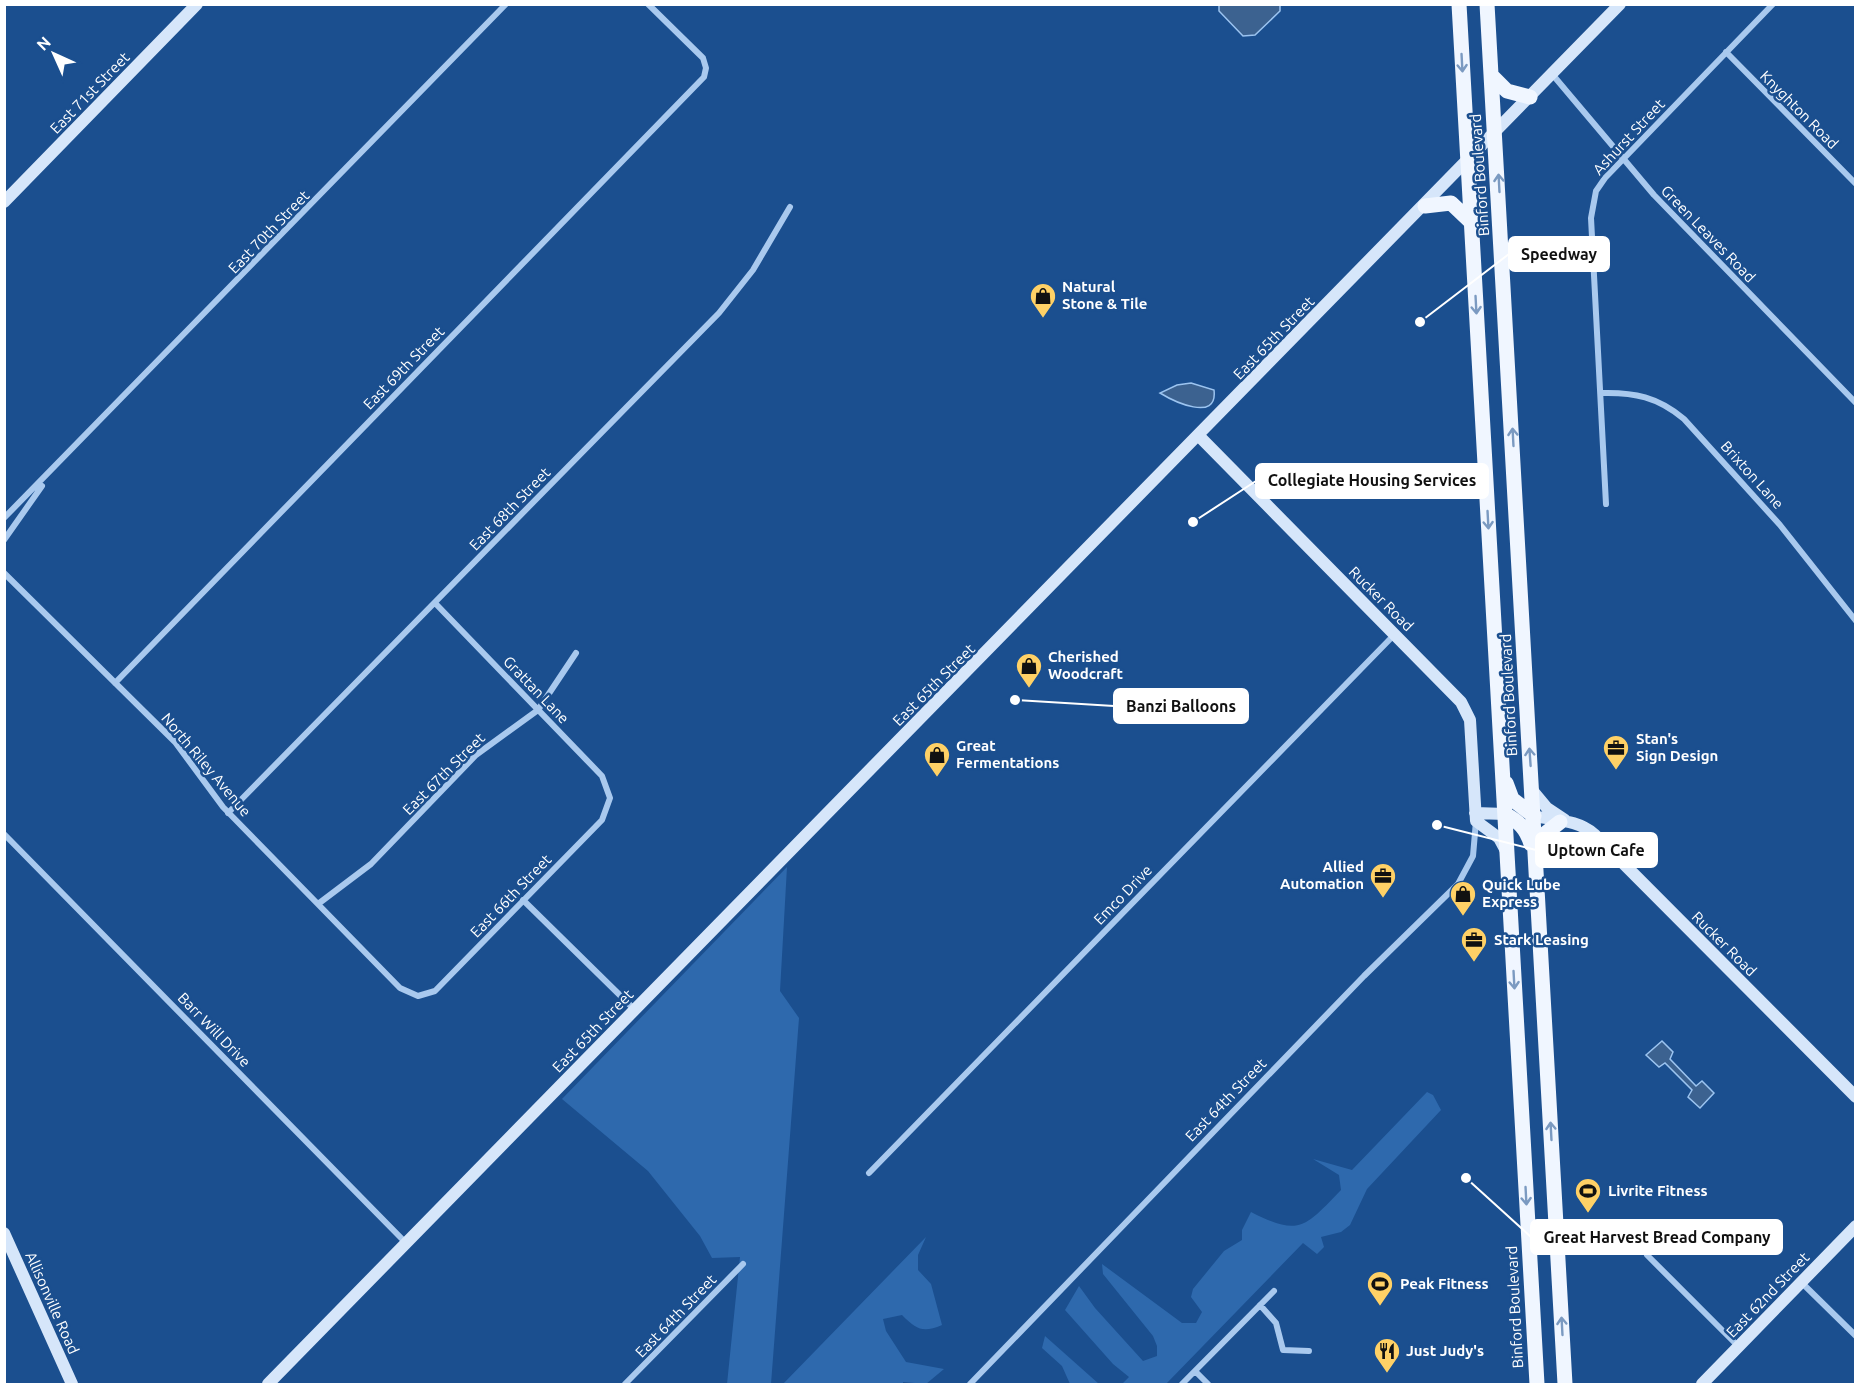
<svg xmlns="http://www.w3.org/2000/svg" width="1860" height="1389" font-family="Ubuntu,sans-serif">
	<rect width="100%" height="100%" fill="#1b4f8f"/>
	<path fill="#2e69ad" d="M787 867 780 991 799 1018 771 1384H727L740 1257 712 1258 700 1236 648 1171 562 1099Z
		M1427 1092 1433 1095 1441 1110 1367 1189 1350 1225 1341 1232 1321 1237 1324 1247 1317 1254 1303 1243 1166 1384H1122L1129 1377 1113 1364 1065 1310 1079 1286 1095 1308 1143 1361 1157 1356V1346L1153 1336 1103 1274 1102 1264 1182 1323H1196L1202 1312 1191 1297 1193 1289 1224 1251 1242 1240V1230L1251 1212C1300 1237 1305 1227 1341 1190L1339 1175 1313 1159 1352 1170Z
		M926 1237 918 1255V1270L931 1284 942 1325C923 1333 917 1330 902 1315L883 1319 886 1331 906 1362 944 1369 926 1384 903 1382V1384H783Z
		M1045 1336 1099 1384H1070L1062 1366 1042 1348Z"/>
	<path fill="#3c6290" stroke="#9cc4f0" stroke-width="1.5" d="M1219 5H1280V11L1255 35 1243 36 1219 11Z
		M1191 383 1214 390C1218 423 1173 401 1160 393L1177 385Z
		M1662 1041 1673 1052 1670 1059 1696 1086 1702 1081 1714 1093 1700 1108 1688 1097 1692 1090 1665 1063 1659 1067 1646 1055Z"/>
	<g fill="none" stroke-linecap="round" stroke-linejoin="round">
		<path stroke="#a9c9ee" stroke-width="6" d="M1726 52 1856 184
			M1552 74 1654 195 1856 403
			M1601 393C1634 392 1658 397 1684 419L1780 525 1856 621
			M1606 504 1591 218 1596 191 1605 178 1773 4
			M4 518 506 4
			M4 540 42 486
			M4 573 175 742 223 807 400 988 418 996 435 991 602 820 610 798 602 776 435 603
			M115 683 704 77 706 68 703 58 648 4
			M228 813 719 313 753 270 790 207
			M4 834 406 1243
			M523 900 635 1010
			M318 904 371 864 476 755 538 710 576 653
			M869 1173 1394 635
			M1647 1255 1738 1346
			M1802 1283 1856 1336
			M1260 1305 1276 1323 1283 1350 1309 1351
			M1195 1371 1208 1384
			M625 1384 743 1264
			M970 1384 1364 976 1458 884 1473 856 1476 821
			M1182 1384 1274 1291"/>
		<path stroke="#d6e6fa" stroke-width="12" d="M4 202 197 4
			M1199 436 1461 702 1470 720 1476 821 1499 838 1506 851
			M1532 790 1547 808 1565 820
			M1475 813 1505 814
			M1534 816C1556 821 1576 819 1594 834L1856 1097
			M4 1233 72 1384
			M268 1384 1620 4
			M1702 1384 1856 1226"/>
		<path stroke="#f0f6ff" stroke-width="15" d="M1459 4 1537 1384
			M1487 4 1565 1384
			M1491 75 1507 91 1530 97
			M1425 206 1451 203 1471 222
			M1506 783 1512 799 1534 816
			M1505 814C1519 822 1526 828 1531 844
			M1537 853 1546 833 1560 822"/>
	</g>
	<defs><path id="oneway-shaft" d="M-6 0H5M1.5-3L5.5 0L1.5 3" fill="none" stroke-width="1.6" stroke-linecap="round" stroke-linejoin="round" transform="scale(1.5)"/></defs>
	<g stroke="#7b9ac1">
		<use href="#oneway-shaft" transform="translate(1462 63) rotate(87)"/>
		<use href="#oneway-shaft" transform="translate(1499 183) rotate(-93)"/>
		<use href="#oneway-shaft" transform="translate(1476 305) rotate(87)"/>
		<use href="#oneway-shaft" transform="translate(1513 437) rotate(-93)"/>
		<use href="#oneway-shaft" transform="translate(1488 520) rotate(87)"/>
		<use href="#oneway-shaft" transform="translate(1530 757) rotate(-94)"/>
		<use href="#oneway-shaft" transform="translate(1514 980) rotate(87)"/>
		<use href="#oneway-shaft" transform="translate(1551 1131) rotate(-93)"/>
		<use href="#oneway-shaft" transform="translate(1526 1196) rotate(87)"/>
		<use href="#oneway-shaft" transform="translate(1562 1326) rotate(-93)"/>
	</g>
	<defs>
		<g id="shop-pin" transform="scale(1.35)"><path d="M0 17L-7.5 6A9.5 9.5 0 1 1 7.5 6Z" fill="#ffd166" stroke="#1b4f8f"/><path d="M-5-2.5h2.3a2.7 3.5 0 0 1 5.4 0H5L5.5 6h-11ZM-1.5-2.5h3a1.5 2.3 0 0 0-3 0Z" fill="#111"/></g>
		<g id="office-pin" transform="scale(1.35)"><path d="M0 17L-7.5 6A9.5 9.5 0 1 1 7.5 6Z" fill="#ffd166" stroke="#1b4f8f"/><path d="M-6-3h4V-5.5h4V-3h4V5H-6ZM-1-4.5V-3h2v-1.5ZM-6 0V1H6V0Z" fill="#111"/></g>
		<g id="stadium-pin" transform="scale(1.35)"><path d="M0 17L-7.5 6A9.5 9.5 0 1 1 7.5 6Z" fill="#ffd166" stroke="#1b4f8f"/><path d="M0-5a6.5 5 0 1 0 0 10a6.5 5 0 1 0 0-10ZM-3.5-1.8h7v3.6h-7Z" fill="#111"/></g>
		<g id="restaurant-pin" transform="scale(1.35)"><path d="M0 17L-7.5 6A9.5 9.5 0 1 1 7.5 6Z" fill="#ffd166" stroke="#1b4f8f"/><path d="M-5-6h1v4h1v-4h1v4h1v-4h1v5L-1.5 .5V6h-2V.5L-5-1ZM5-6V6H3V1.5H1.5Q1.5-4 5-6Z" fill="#111"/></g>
	</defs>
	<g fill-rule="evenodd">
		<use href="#shop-pin" x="1043" y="296"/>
		<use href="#shop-pin" x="1029" y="666"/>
		<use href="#office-pin" x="1616" y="748"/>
		<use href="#shop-pin" x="937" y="755"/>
		<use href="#office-pin" x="1383" y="876"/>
		<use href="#shop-pin" x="1463" y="894"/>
		<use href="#office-pin" x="1474" y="940"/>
		<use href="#stadium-pin" x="1588" y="1191"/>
		<use href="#stadium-pin" x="1380" y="1284"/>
		<use href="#restaurant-pin" x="1387" y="1351"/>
	</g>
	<g text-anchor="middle" stroke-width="5" stroke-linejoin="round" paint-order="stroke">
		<g font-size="15" fill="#fff" stroke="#1b4f8f">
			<text transform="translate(90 93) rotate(-46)" y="5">East 71st Street</text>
			<text transform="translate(1799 110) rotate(45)" y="5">Knyghton Road</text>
			<text transform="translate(1629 137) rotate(-47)" y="5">Ashurst Street</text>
			<text transform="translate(1480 175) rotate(-94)" y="5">Binford Boulevard</text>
			<text transform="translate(269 232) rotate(-46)" y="5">East 70th Street</text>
			<text transform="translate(1708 234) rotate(46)" y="5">Green Leaves Road</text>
			<text transform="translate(1274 338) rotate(-46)" y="5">East 65th Street</text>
			<text transform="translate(404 368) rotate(-46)" y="5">East 69th Street</text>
			<text transform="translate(1752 475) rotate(48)" y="5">Brixton Lane</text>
			<text transform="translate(510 509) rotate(-46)" y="5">East 68th Street</text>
			<text transform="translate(1381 599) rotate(45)" y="5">Rucker Road</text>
			<text transform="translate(934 685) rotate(-45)" y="5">East 65th Street</text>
			<text transform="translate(536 690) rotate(46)" y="5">Grattan Lane</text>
			<text transform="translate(1509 695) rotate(-93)" y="5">Binford Boulevard</text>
			<text transform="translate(206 765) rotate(50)" y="5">North Riley Avenue</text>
			<text transform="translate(444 774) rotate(-45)" y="5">East 67th Street</text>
			<text transform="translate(1123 895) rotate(-46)" y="5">Emco Drive</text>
			<text transform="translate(511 896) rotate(-46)" y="5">East 66th Street</text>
			<text transform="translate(1724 944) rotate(45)" y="5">Rucker Road</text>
			<text transform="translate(214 1030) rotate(46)" y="5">Barr Will Drive</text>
			<text transform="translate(593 1031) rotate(-46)" y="5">East 65th Street</text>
			<text transform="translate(1226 1100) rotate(-46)" y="5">East 64th Street</text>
			<text transform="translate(1768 1295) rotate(-46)" y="5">East 62nd Street</text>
			<text transform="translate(52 1303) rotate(66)" y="5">Allisonville Road</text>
			<text transform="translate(1515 1307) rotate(-93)" y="5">Binford Boulevard</text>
			<text transform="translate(676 1316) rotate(-46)" y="5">East 64th Street</text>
		</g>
		<g font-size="15" font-weight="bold" fill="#fff" stroke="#1b4f8f" text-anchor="start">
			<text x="1062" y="292">Natural<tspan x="1062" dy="17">Stone &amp; Tile</tspan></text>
			<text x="1048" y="662">Cherished<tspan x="1048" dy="17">Woodcraft</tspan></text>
			<text x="1636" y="744">Stan's<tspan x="1636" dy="17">Sign Design</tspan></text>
			<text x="956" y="751">Great<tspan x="956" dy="17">Fermentations</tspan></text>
			<text x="1364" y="872" text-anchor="end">Allied<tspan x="1364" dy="17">Automation</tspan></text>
			<text x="1482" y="890">Quick Lube<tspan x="1482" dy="17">Express</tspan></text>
			<text x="1494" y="945">Stark Leasing</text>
			<text x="1608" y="1196">Livrite Fitness</text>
			<text x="1400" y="1289">Peak Fitness</text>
			<text x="1406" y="1356">Just Judy's</text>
		</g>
	</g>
	<path fill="none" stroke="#fff" stroke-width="2" d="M1420 322L1509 254M1193 522L1256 481M1015 700L1114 706M1437 825L1536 850M1466 1178L1531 1237"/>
	<g fill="#fff" stroke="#1b4f8f" stroke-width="2">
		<circle cx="1420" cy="322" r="6"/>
		<circle cx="1193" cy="522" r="6"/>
		<circle cx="1015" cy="700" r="6"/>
		<circle cx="1437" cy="825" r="6"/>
		<circle cx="1466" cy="1178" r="6"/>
	</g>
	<g fill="#fff" stroke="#fff" stroke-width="2">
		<rect x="1509" y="237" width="100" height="34" rx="6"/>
		<rect x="1256" y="464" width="232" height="34" rx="6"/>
		<rect x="1114" y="689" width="134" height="34" rx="6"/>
		<rect x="1536" y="833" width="121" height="34" rx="6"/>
		<rect x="1531" y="1220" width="251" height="34" rx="6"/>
	</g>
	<g font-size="16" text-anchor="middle" font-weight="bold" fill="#111">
		<text x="1559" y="260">Speedway</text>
		<text x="1372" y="486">Collegiate Housing Services</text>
		<text x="1181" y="712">Banzi Balloons</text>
		<text x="1596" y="856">Uptown Cafe</text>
		<text x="1657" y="1243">Great Harvest Bread Company</text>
	</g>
	<rect width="1860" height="1389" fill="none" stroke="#ffffff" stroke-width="12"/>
	<g transform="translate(54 54) rotate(315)" stroke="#1b4f8f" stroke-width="4.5" paint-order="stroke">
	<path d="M0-4.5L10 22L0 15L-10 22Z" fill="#ffffff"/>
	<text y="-9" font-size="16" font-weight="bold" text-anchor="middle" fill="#ffffff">N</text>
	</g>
</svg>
